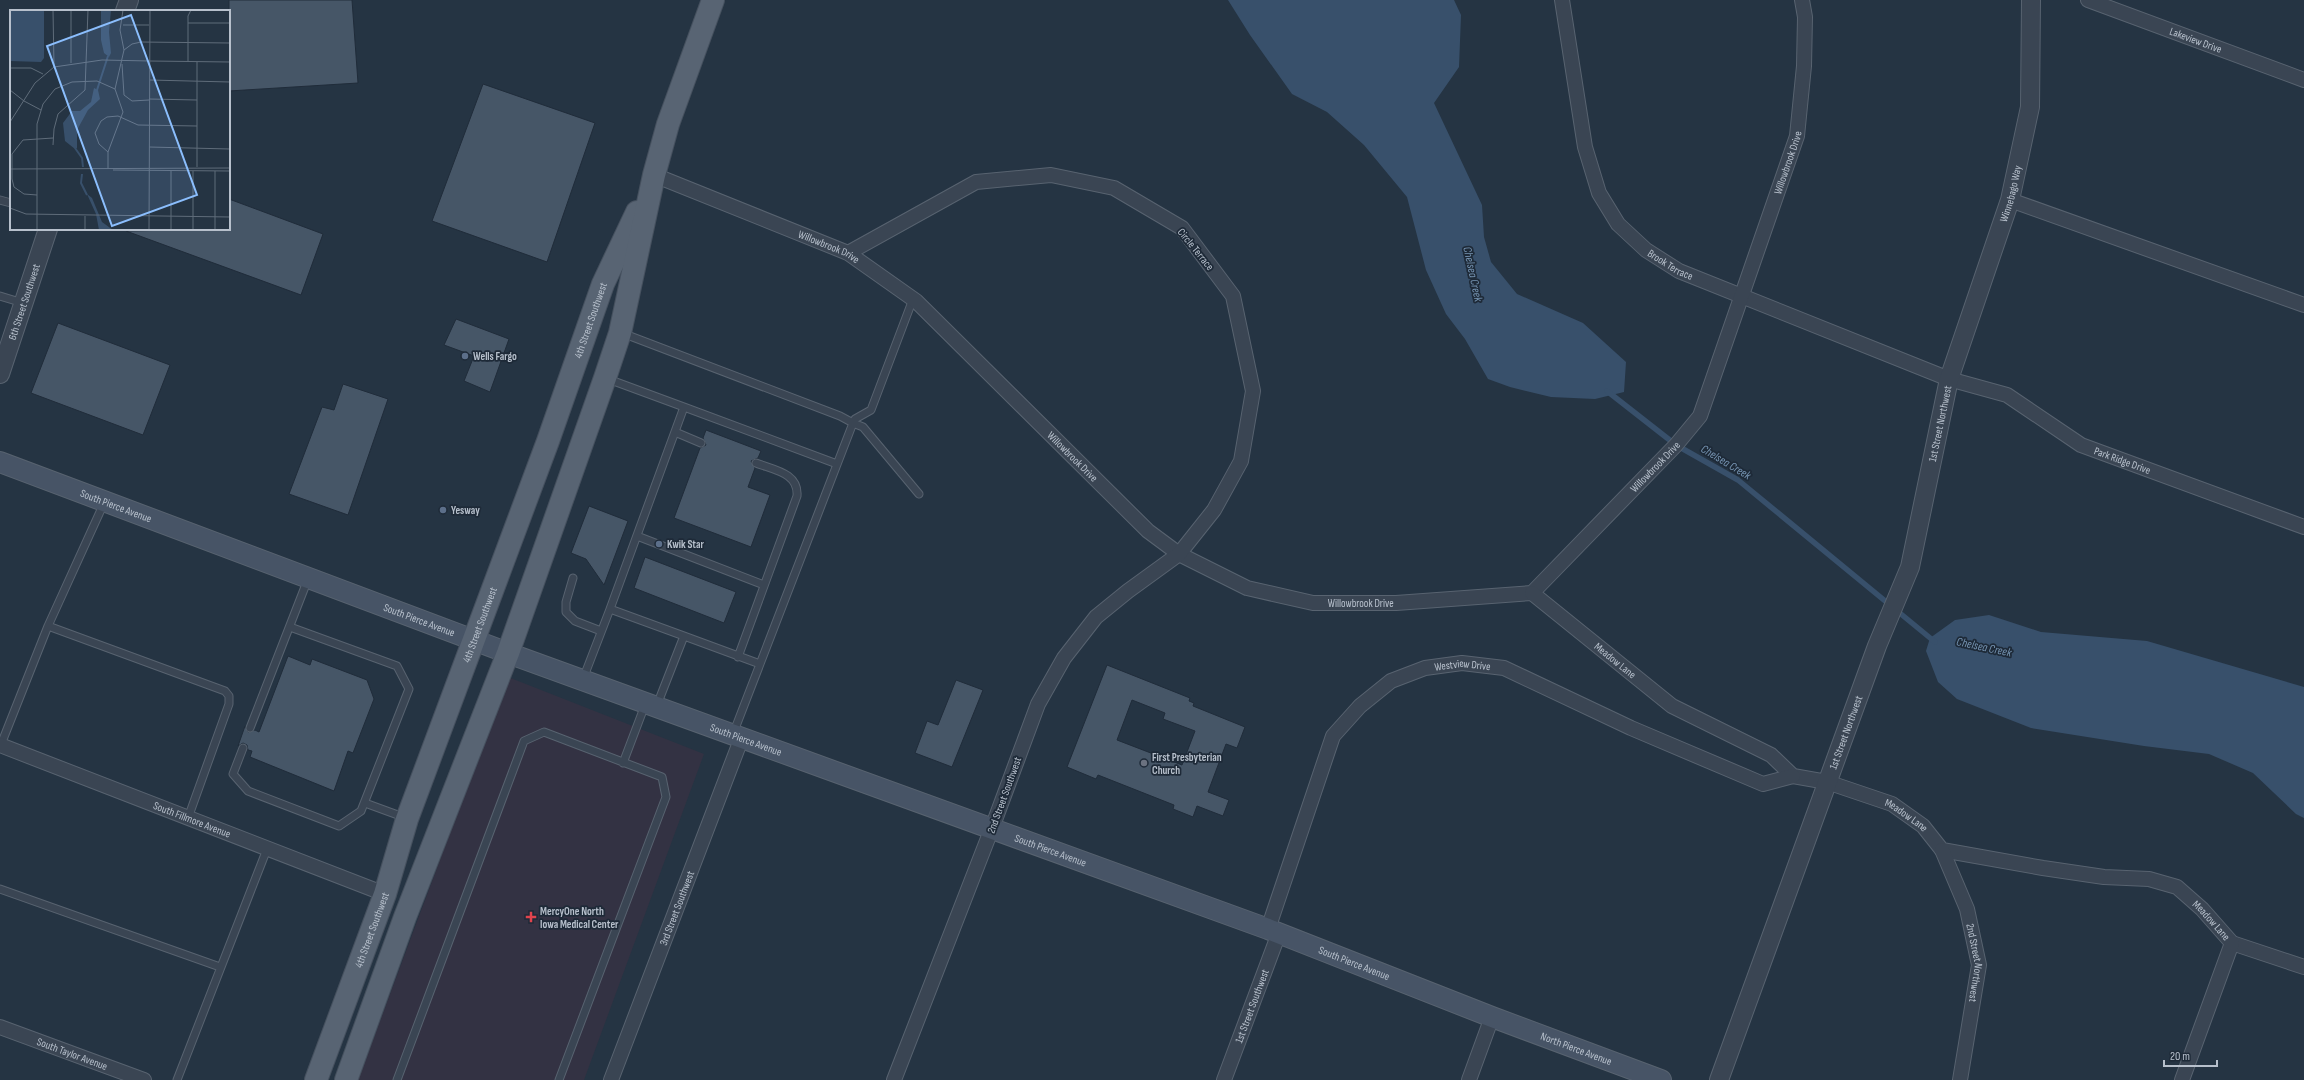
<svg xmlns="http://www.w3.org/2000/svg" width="2304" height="1080" font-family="'Sofia Sans Condensed',sans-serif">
	<rect width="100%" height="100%" fill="#253443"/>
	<path fill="#333243" d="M508 677 704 754 584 1080H358Z"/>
	<path fill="#38506b" d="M1228 0H1454L1461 15 1459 67 1434 103 1482 205 1484 237 1491 262 1517 294 1583 323 1626 362 1624 392 1595 399 1551 397 1510 387 1488 379 1465 339 1446 314 1426 270 1407 197 1364 145 1327 112 1292 94 1250 35Z
		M1989 615 2041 632 2147 641 2304 687V818L2296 814 2253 773 2209 754 2144 746 2031 728 1957 699 1938 682 1926 651 1930 638 1955 620Z"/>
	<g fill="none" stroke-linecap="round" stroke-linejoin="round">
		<path stroke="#38506b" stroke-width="5.5" d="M1607 391 1676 445 1738 480 1935 642"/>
	</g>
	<path fill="#465667" stroke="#202c3a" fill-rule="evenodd" d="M229 0H352L358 83 229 91Z
		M483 84 595 123 547 262 432 221Z
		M229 199 323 234 301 295 126 231 229 229Z
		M456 319 509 339 490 392 464 381 474 356 444 345Z
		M58 323 170 365 143 435 31 393Z
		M343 384 388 399 348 515 289 494 322 407 334 410Z
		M706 430 761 451 758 458 751 461 755 468 748 487 770 495 751 547 674 518 700 448 706 445 703 438Z
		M589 506 628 521 604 585 586 559 571 553Z
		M645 557 736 592 724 623 634 588Z
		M288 656 310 665 312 659 367 680 374 699 353 753 348 751 334 791 250 757 252 751 248 750 247 745 243 743 238 746 245 726 248 732 255 730 259 732Z
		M1107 665 1190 698 1189 701 1194 703 1193 706 1245 727 1237 748 1226 744 1208 792 1229 800 1223 816 1197 806 1193 817 1173 809 1174 805 1098 775 1096 779 1067 767ZM1132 700 1165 713 1163 719 1195 731 1182 765 1117 740Z
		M956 680 983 690 952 767 915 753 927 721 938 725Z"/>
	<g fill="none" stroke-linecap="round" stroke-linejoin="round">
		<g stroke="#586370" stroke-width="9">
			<path id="service" d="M0 200 11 203
				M0 296 23 303
				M622 333 840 416 853 423 855 419 871 410 913 299
				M608 379 684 407 610 609
				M684 407 837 464
				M675 432 701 443
				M637 536 764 585
				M573 578 566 602V612L575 621 601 631
				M48 626 225 691 229 696V704L188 818
				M738 657 797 496C799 473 774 470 756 463
				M760 664 853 423 863 427 919 494
				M583 679 610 609 684 636
				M657 705 684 636 760 664 733 734
				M250 728 308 579
				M0 747 48 626 104 503
				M243 748 233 774 248 791 339 826 361 811 409 689 397 666 290 627
				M623 763 645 705
				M365 803 406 818
				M0 889 220 967
				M177 1080 267 849
				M397 1080 524 741 544 732 662 777 666 797 559 1080"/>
		</g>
		<g stroke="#586370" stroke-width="16">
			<g id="minor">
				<path id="s1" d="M1562 0 1585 147 1599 193 1618 224 1646 250 1679 271 1949 379 2007 395 2081 445 2304 527"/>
				<path id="s2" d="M2088 0 2304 80"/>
				<path id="s3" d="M654 175 848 253 916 301 1148 531 1179 554 1247 588 1313 603H1396L1532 593 1676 445 1700 416 1797 136 1804 66 1805 17 1802 0"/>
				<path d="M2010 200 2304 305"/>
				<path d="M848 253 976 182 1051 175 1114 188 1182 228 1233 296 1253 391 1241 461 1214 510 1179 554 1128 591 1096 617 1064 658 1038 704 992 828 894 1080"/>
				<path id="s4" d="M1532 593 1672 706 1771 755 1793 776 1827 782 1892 804 1923 826 1942 850 2043 868 2104 877 2149 879 2177 887 2202 909 2232 943 2304 967"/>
				<path id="s5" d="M0 745 385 894"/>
				<path id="s6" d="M1942 850 1967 909 1979 965 1960 1080"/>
				<path id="s7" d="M1268 929 1333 736 1360 706 1391 681 1425 668 1462 663 1504 668 1631 728 1763 784 1793 776"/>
				<path id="s8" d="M0 1027 144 1080"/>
				<path id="s9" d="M611 1080 742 737"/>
				<path id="s10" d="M1224 1080 1279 933"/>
				<path d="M1469 1080 1492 1017"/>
				<path d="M2182 1080 2232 943"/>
			</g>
		</g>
		<g stroke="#586370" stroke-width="20">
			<g id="tertiary">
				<path d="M125 11 129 0"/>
				<path id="s11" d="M0 374 48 229"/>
				<path id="s12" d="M1719 1080 1877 646 1910 567 1949 379 2010 200 2030 107 2031 0"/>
			</g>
		</g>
		<g stroke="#586370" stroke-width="22">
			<g id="secondary">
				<path id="s13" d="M0 462 508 653 1268 929 1492 1017 1661 1080"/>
			</g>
		</g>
		<g stroke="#46515f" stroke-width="24">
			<g id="primary">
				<path id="s14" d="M316 1080 385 894 407 819 548 441 603 284 637 212"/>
				<path d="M346 1080 405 917 508 653 605 378 620 333 654 175 668 124 713 0"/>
			</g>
		</g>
		<use href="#service" stroke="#3a4553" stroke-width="7"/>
		<use href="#minor" stroke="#3a4553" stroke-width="14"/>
		<use href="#tertiary" stroke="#3a4553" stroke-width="18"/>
		<use href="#secondary" stroke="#475466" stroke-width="20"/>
		<use href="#primary" stroke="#586473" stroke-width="22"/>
	</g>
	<g fill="#5c6f8a" stroke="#1e2a38" stroke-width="1.5">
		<circle cx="465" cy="356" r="4"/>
		<circle cx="443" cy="510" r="4"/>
		<circle cx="659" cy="544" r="4"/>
	</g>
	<circle fill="#6b7280" stroke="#1e2a38" stroke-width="1.5" cx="1144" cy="763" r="4"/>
	<path fill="#e0444e" stroke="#1e2a38" stroke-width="1.5" d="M529 911h4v4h4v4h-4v4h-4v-4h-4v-4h4z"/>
	<g text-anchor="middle" stroke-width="3.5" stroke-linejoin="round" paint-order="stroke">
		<g font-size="11" fill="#b7c0cc" stroke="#1e2a38">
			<text dy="4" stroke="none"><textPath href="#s2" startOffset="115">Lakeview Drive</textPath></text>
			<text dy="4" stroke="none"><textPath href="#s3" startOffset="1533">Willowbrook Drive</textPath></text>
			<text dy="4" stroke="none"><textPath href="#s12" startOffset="935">Winnebago Way</textPath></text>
			<text dy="4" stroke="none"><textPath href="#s3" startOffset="189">Willowbrook Drive</textPath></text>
			<text transform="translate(1196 249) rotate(51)" y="4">Circle Terrace</text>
			<text dy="4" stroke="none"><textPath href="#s1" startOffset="300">Brook Terrace</textPath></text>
			<text dy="4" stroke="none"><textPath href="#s11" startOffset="76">6th Street Southwest</textPath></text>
			<text dy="4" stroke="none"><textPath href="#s14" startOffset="808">4th Street Southwest</textPath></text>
			<text dy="4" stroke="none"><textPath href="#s12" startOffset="694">1st Street Northwest</textPath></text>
			<text dy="4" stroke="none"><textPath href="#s3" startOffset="513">Willowbrook Drive</textPath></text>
			<text dy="4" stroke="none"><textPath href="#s1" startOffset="795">Park Ridge Drive</textPath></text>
			<text dy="4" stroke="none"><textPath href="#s3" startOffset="1197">Willowbrook Drive</textPath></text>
			<text dy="4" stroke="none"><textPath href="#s13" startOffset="124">South Pierce Avenue</textPath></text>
			<text dy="4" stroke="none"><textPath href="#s3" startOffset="849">Willowbrook Drive</textPath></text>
			<text dy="4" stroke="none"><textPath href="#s13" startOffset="448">South Pierce Avenue</textPath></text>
			<text dy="4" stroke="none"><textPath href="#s14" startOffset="484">4th Street Southwest</textPath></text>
			<text dy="4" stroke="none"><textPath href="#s4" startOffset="107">Meadow Lane</textPath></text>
			<text dy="4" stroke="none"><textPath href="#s7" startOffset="358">Westview Drive</textPath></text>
			<text dy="4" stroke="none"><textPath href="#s12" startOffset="370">1st Street Northwest</textPath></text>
			<text dy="4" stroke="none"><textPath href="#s13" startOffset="796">South Pierce Avenue</textPath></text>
			<text transform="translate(1004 795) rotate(-70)" y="4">2nd Street Southwest</text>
			<text dy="4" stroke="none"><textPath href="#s4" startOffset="442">Meadow Lane</textPath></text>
			<text dy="4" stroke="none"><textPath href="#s5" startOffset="206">South Fillmore Avenue</textPath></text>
			<text dy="4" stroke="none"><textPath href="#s13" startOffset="1120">South Pierce Avenue</textPath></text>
			<text dy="4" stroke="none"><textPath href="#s9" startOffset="184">3rd Street Southwest</textPath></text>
			<text dy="4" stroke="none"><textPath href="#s4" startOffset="779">Meadow Lane</textPath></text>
			<text dy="4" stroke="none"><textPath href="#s14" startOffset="160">4th Street Southwest</textPath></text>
			<text dy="4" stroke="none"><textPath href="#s13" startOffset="1444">South Pierce Avenue</textPath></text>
			<text dy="4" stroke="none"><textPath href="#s6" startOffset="119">2nd Street Northwest</textPath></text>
			<text dy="4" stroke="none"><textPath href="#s10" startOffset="79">1st Street Southwest</textPath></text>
			<text dy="4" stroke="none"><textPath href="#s13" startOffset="1682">North Pierce Avenue</textPath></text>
			<text dy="4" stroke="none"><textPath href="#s8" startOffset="77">South Taylor Avenue</textPath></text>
		</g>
		<g font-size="11" font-weight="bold" fill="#b7c0cc" stroke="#1e2a38" text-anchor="start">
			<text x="473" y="360">Wells Fargo</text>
			<text x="451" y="514">Yesway</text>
			<text x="667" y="548">Kwik Star</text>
			<text x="1152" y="761">First Presbyterian<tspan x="1152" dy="13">Church</tspan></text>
			<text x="540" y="915">MercyOne North<tspan x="540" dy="13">Iowa Medical Center</tspan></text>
		</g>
		<g font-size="12" font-style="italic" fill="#7593b1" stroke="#1e2a38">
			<text transform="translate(1473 274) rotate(78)" y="4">Chelsea Creek</text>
			<text transform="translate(1726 462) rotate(31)" y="4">Chelsea Creek</text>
			<text transform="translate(1984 647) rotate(12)" y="4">Chelsea Creek</text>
		</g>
	</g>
	<g transform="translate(10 10)">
		<rect width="220" height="220" fill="#253443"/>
		<path d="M0 0H34V48L31 52 0 51ZM91 0H101L99 22 101 43 99 47 94 43 91 30ZM84 78 88 80 90 89 78 100 67 120V138L65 139 55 131 53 113 62 101H70L81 92ZM77 184 82 188 92 212 103 220H89L86 204Z" fill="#38506b"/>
		<path fill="none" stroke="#38506b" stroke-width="2" d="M87 80 98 46M65 138 72 148 73 157M72 164 71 173 77 185"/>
		<path fill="none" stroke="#5f6c7a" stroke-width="1" d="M43 0 44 57M61 0V53M178 13H220M113 15H139M114 40 122 34 131 32 220 33M140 51 220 52M178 51V6L181 0M187 52V157M112 54 114 85 122 91 139 90M0 58H21L33 64M140 70 220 72M105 79 114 40 110 20 113 0M0 80 14 91 31 100M139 89 187 90M0 112 25 73 44 57 92 50 140 51M43 135 44 119 48 104 75 80 78 0M139 137 220 139M98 142 89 134 85 123 91 111 97 107 108 106 128 115 187 116M0 159 220 158M103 160 220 161M27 185 14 184 4 177 2 169V144L13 130 43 128M0 198 16 204 220 207M75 206V220M27 220V114L33 94 45 79 62 72 87 71 105 79 113 102 98 142V159M139 220 140 0M161 220V161M183 220V161M205 220V161"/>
		<path fill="#8bbefd" fill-opacity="0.15" stroke="#8bbefd" stroke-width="2" d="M121 5 187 185 102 216 37 36Z"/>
		<rect width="220" height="220" fill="none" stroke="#b7c0cc" stroke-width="2"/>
	</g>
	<path d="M2164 1060v6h53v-6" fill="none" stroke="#b7c0cc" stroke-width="2"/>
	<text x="2170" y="1060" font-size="12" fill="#b7c0cc" stroke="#1e2a38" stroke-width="3" paint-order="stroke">20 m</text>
</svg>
